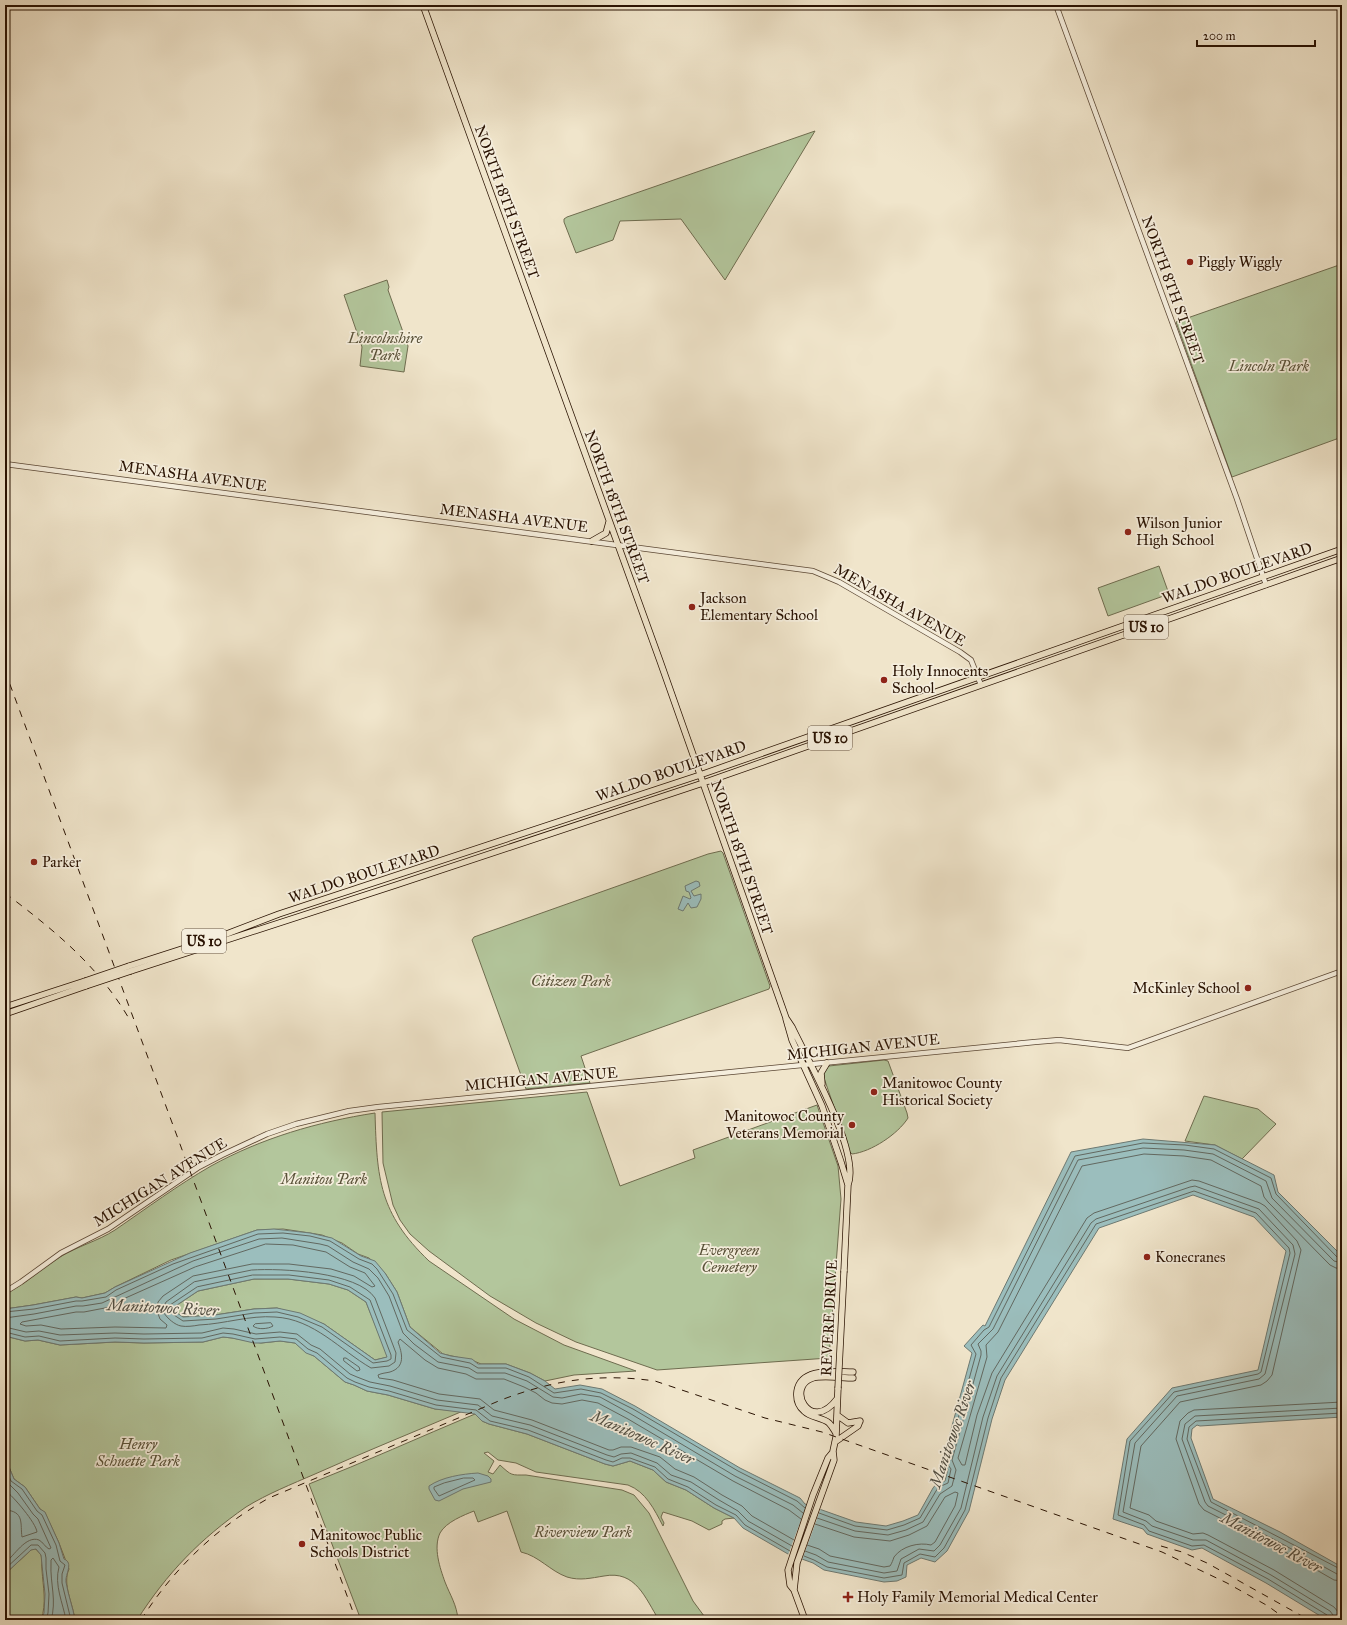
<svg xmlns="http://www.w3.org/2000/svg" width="1347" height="1625" font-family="'IM FELL Great Primer',serif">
	<rect width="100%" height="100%" fill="#f0e5cb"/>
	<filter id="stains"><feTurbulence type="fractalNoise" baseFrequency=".005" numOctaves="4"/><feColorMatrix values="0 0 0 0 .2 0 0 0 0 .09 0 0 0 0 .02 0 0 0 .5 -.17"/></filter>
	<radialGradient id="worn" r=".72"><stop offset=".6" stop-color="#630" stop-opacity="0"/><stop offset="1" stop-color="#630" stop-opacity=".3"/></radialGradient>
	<path fill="#b3c69c" stroke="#6e6c4f" d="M815 131 725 280 681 219 620 221 613 240 576 253 564 222V219L567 217Z
		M1342 264V437L1232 477 1176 322Z
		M387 280 389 287 388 290 408 346 404 372 360 366 362 347 344 295Z
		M1159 566 1169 594 1108 616 1098 588Z
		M721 851 723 853 770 986 769 989 581 1056 590 1083 526 1089 472 940 474 937 708 854Z
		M884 1060 888 1061 907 1113 908 1118C898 1134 871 1152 852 1154L849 1151 823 1075 826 1067 829 1066Z
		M587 1092 620 1186 695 1158 693 1150 817 1105 838 1166 841 1199 829 1358 657 1370 576 1342 536 1323 490 1296 429 1251 410 1234 400 1220 393 1205 383 1163 382 1112Z
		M1204 1096 1258 1109 1276 1124 1242 1159 1215 1145 1185 1141Z
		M375 1113C377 1179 379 1213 429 1261L514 1319 564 1345 636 1371 574 1375 545 1381 530 1373 506 1364H481L474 1361 443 1354 410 1327 397 1292 385 1273 369 1258 358 1254 342 1243 322 1235 310 1233 283 1229 257 1230 171 1260 115 1287 105 1293 82 1298 76 1297 33 1305 5 1309V1294C25 1284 41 1269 60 1257 78 1246 98 1241 115 1230 147 1208 178 1185 211 1166 262 1138 317 1122 375 1113Z
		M254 1279H288L329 1284 348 1290 366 1302 388 1357 375 1360 324 1324 277 1308 254 1309 215 1315 183 1317 171 1309 198 1291Z
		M5 1336 25 1341 38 1340 60 1345 115 1342 144 1343 203 1342 223 1337 232 1338 261 1343 280 1341 295 1343 306 1352 314 1356 345 1382 354 1385 367 1391 388 1395 435 1409 463 1411C414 1432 364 1452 315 1474 292 1484 267 1494 246 1507 200 1539 167 1573 137 1620H75C73 1604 62 1584 69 1569L59 1543 45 1513 40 1509 25 1487 14 1479 9 1467 5 1463Z
		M475 1414 482 1421 489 1424 527 1434 605 1464 613 1466 630 1461 653 1470 666 1482 686 1490 714 1508 734 1518 725 1519 722 1521V1524L709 1530 692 1521 663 1512 661 1517 664 1523 663 1526C654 1509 646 1492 628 1485L536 1472 516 1463 498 1460 488 1452 484 1453 494 1461 488 1472 493 1474 500 1465C512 1476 511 1475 526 1475L622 1490 634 1495 649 1513 693 1601 707 1620H659C645 1598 636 1570 604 1576 591 1578 580 1581 567 1577 550 1571 539 1556 521 1552L507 1511 478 1522 474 1511C464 1515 446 1522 440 1533 433 1548 440 1568 445 1582 450 1595 457 1605 458 1620H361L309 1484C365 1462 420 1437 475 1414Z
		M34 1548C37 1550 39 1552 41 1555 43 1559 41 1565 42 1570 43 1587 47 1603 41 1620H5V1574L31 1550Z"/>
	<path fill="#9bbebd" stroke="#6d7972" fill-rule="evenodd" d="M696 881 699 882 700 886 691 891 694 896 701 894V899L697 907 691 908 688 903 683 911 678 909 683 896 690 899 691 898 689 892 686 891 685 886Z
		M1143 1139 1215 1145 1274 1175 1278 1192 1342 1256V1417L1200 1426 1197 1425 1192 1429 1191 1438 1213 1499 1280 1532 1342 1567V1620H1329L1322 1617 1266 1583 1202 1548 1192 1550 1147 1534 1143 1529 1113 1519 1127 1439 1172 1388 1258 1370 1286 1251 1254 1217 1193 1195 1099 1228 1005 1380 992 1419 969 1511 947 1551 935 1562 921 1558 907 1565 906 1577 897 1581 884 1582 824 1570 813 1563 788 1554 743 1528 734 1518 714 1508 686 1490 666 1482 653 1470 630 1461 613 1466 605 1464 527 1434 489 1424 482 1421 475 1414 435 1409 388 1395 367 1391 354 1385 345 1382 314 1356 306 1353 295 1343 280 1341 261 1343H254L232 1338 223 1337 203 1342 144 1343 115 1342 60 1345 38 1340 25 1341 5 1336V1309L33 1305 76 1297 82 1298 105 1293 115 1287 190 1253 257 1230 274 1229 310 1233 332 1238 361 1256 375 1261 385 1273 397 1292 410 1327 440 1353 451 1356 472 1359 478 1364H506L530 1373 545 1381 555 1389 580 1385 602 1389 635 1406 740 1468 800 1498 805 1504 856 1522 886 1526 903 1521 918 1515 933 1488 937 1483 945 1481 948 1469 941 1466 972 1353 964 1346 983 1325 985 1326 1071 1152ZM254 1279H288L329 1284 348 1290 366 1302 387 1357 375 1360 324 1324 300 1313 277 1308 254 1309 215 1315 183 1317 171 1309 198 1291Z
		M5 1463 9 1467 14 1479 25 1487 40 1509 45 1512 59 1543 64 1559C74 1563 65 1574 66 1582 68 1595 73 1607 75 1620H41L44 1613 45 1594 41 1555 36 1549 31 1550 5 1574V1536L7 1528 5 1517Z
		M478 1473 488 1476 491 1479V1482L463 1489 439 1501 435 1500 429 1489V1486C442 1477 462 1474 478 1473Z"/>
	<path fill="#f0e5cb" d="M807 1504 821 1508 802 1560 788 1555Z"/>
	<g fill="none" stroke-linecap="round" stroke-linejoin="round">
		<path stroke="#626860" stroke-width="1" d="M266 1244 293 1245 326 1252 350 1267 365 1273 375 1286 372 1287 354 1276 331 1269 289 1264H252L193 1276 163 1296 158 1302 157 1311 160 1319 167 1325 166 1328 115 1327 61 1329 41 1325 26 1326 20 1324 22 1322 76 1312H84L110 1307 121 1300 195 1267Z
			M252 1270C281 1268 358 1272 375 1298L396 1353 395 1362 389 1366 371 1368C340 1350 314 1319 275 1317 250 1315 224 1324 199 1325 194 1326 186 1327 181 1326 175 1325 167 1318 164 1313L163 1308 166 1302 194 1282Z
			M253 1275H289L329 1280 350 1287 370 1300 391 1355V1359L387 1361 373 1363 322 1327 298 1317 277 1312 254 1313 216 1319 183 1321 168 1311 170 1305 197 1287Z
			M5 1312 34 1309 76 1301H82L106 1297 116 1290 173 1264 258 1234 283 1233 310 1236 330 1241 359 1259 372 1264 377 1269 393 1294 407 1330 441 1357 470 1363 478 1368H506L529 1377 554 1393 581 1389 601 1393 633 1409 738 1471 797 1501 805 1508
			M5 1318 34 1314 76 1306H83L102 1303 193 1261 259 1239 282 1238 320 1244 328 1246 353 1262 369 1269 378 1278 389 1296 403 1333 414 1344 438 1362 469 1368 477 1373H505L527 1381 553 1397 562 1398 581 1394 600 1397 631 1414 735 1476 793 1505 803 1513
			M271 1323 273 1326C268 1329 258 1330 253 1326L255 1324Z
			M5 1327 26 1332 39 1331 60 1335 115 1333 144 1334 202 1333 223 1328 234 1329 256 1334 280 1332 297 1334 311 1345 320 1349 350 1374 357 1377 370 1382 390 1386 437 1400 478 1405 492 1416 530 1425 607 1455 614 1457 621 1454 631 1453 657 1463 671 1475 691 1482 719 1500 738 1511 748 1521 792 1546
			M5 1332 25 1337 39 1336 60 1341 115 1338 144 1339 202 1338 223 1333 233 1334 255 1339 280 1337 296 1339 308 1349 317 1353 347 1378 355 1382 369 1387 389 1391 436 1405 476 1410 490 1421 528 1430 606 1460 613 1462 622 1458H630L655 1467 668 1479 688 1487 716 1505 736 1515 745 1525 790 1551
			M344 1358H346L359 1367 360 1370 357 1371 344 1361Z
			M1342 1402 1194 1410 1188 1413 1180 1421 1176 1439 1199 1504 1204 1510 1273 1545 1334 1580 1342 1581
			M1342 1408 1195 1416 1185 1424 1182 1439 1205 1502 1208 1506 1275 1540 1337 1574 1342 1575
			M1342 1413 1196 1421 1189 1427 1187 1439 1211 1502 1342 1570
			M5 1468 11 1481 22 1489 37 1511 42 1515 56 1545 60 1561 65 1565 62 1574V1583L71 1620
			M464 1478H473L475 1480 439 1496 434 1489V1487L444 1483Z
			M5 1480 18 1493 33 1514 38 1519 51 1548 49 1549C45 1547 43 1542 39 1540 26 1535 14 1556 5 1563
			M5 1490C14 1497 36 1523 37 1532L22 1537C20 1524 25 1511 5 1510
			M819 1513 855 1526 887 1530 904 1525 920 1518 936 1491 939 1487 948 1483 951 1469 946 1462 976 1354 971 1345 984 1330 989 1327 1075 1156 1143 1143 1185 1145 1214 1149 1271 1178 1276 1194 1337 1257 1342 1258
			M817 1518 855 1531 888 1535 906 1530 923 1522 940 1494 952 1486 956 1470 952 1460 981 1355V1351L978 1344 993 1329 1078 1160 1143 1148 1184 1150 1213 1154 1266 1181 1272 1198 1334 1261 1342 1263
			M794 1540 752 1516 742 1506 722 1495 694 1477 675 1469 660 1457 631 1447H621L613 1450H609L532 1420 494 1410 480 1399 439 1394 393 1380 379 1378 378 1375C382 1373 386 1373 390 1372 406 1367 402 1353 398 1342L400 1339 425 1360 438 1368 466 1374 476 1379H504L524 1387 536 1393 545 1400 552 1403 562 1404 582 1400 598 1403 628 1419 733 1481 789 1510 801 1519
			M807 1545 819 1549 830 1556 884 1567 890 1566C892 1563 893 1560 894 1557 902 1546 919 1542 931 1545L935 1542 955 1506 958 1493 955 1492 945 1497 927 1526 909 1535 890 1541 854 1537 815 1524
			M805 1551 816 1555 828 1562 884 1573 897 1571 901 1559 919 1549 934 1551 940 1545 961 1508 983 1417 997 1376 1091 1223 1096 1219 1190 1187 1195 1186 1259 1209 1293 1245 1295 1254 1265 1374 1259 1379 1177 1396 1135 1443 1123 1512 1146 1521 1152 1526 1193 1540H1206L1271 1575 1330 1611 1333 1615 1334 1620
			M804 1556 814 1560 827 1567 884 1578 902 1575 904 1563 920 1554 935 1557 944 1548 965 1510 988 1418 1001 1378 1096 1224 1194 1191 1256 1213 1289 1248 1290 1253 1261 1372 1258 1374 1174 1392 1130 1441 1118 1515 1144 1525 1149 1531 1192 1546 1204 1545 1268 1579 1327 1615 1329 1620
			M5 1569 31 1545H38L45 1553 46 1558V1569L49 1594 48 1613 46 1620
			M51 1620C57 1601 50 1583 51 1564V1560L53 1558 59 1567C54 1585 63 1603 66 1620
			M1340 1620 1339 1613 1334 1607 1274 1570 1208 1535 1203 1533 1193 1534 1156 1521 1149 1515 1130 1508 1141 1446 1180 1402 1261 1385 1267 1381 1272 1375 1301 1250 1297 1241 1265 1206 1260 1203 1199 1181 1192 1180 1094 1213 1087 1218 992 1373 977 1415 965 1465H962L958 1458 987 1357 986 1345 998 1332 1082 1166 1144 1154 1184 1156 1211 1160 1261 1186 1264 1197 1268 1202 1330 1265 1336 1268 1342 1269"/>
		<g stroke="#5b4734" stroke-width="6">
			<path id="minor" d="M1056 5 1237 499 1266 585
				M5 464 813 571 839 582 960 652 971 660 981 685
				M5 1292 21 1282 61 1253 108 1229 199 1167 222 1155 267 1134 296 1124 349 1111 378 1107 1035 1042 1059 1040 1128 1048 1342 971"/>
		</g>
		<g stroke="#291202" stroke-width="7">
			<path id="major" d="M423 5 660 661 786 1018 792 1027C807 1059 861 1152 848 1185L844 1271
				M592 541 606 533 609 522
				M129 966 216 938 279 914 700 775 1342 549
				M131 971 396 885 703 783 1342 558
				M5 1007 85 981
				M5 1014 86 986
				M786 1019 792 1040 822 1106 841 1162 848 1185
				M822 1084 821 1073 827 1063
				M837 1399C810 1435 785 1386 813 1378 823 1375 842 1378 853 1378
				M837 1415 848 1423 860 1421
				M836 1433C834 1430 832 1426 829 1423 822 1417 811 1418 804 1411 798 1406 796 1399 797 1391 801 1367 834 1372 853 1372
				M835 1442 858 1426 860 1421
				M794 1590 797 1563 834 1460 833 1451 836 1437 838 1388
				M805 1620 794 1590 790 1585 788 1570 813 1495 828 1458 833 1452"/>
		</g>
		<use href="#minor" stroke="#f5eedd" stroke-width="4.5"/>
		<use href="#major" stroke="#f0e5cb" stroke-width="5.5"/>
		<path stroke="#291202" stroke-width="1" stroke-dasharray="7 7" stroke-linecap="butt" d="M5 671 356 1620
			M5 893C55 931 99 966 131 1022
			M1161 1546 1182 1552 1207 1563 1309 1620
			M141 1620C173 1569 217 1527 269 1498L501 1400C554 1380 598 1373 655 1381L765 1418 822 1432 1162 1552 1227 1583 1268 1606 1287 1620"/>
		<g stroke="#291202" stroke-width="7" stroke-linecap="butt">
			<path id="major-bridge" d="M85 981 129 966
				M86 986 131 971
				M838 1388 844 1271"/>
		</g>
		<use href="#major-bridge" stroke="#f0e5cb" stroke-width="5.5"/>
	</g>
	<g fill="#8f2418" stroke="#f5eedd" stroke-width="1.5">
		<circle cx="1190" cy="262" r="4"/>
		<circle cx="1128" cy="532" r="4"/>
		<circle cx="692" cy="607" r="4"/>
		<circle cx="884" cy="680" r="4"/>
		<circle cx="34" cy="862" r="4"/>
		<circle cx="1248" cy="988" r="4"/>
		<circle cx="874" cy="1092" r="4"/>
		<circle cx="852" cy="1125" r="4"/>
		<circle cx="1147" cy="1257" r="4"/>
		<circle cx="302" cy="1544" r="4"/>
		<path d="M846 1591h4v4h4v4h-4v4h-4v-4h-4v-4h4z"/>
	</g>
	<g text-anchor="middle" stroke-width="3.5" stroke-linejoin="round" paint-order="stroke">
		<g fill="#f5eedd" stroke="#665444" stroke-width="1">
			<rect x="1124" y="615" width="44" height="24" rx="3"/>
			<rect x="808" y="726" width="44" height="24" rx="3"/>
			<rect x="182" y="929" width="44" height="24" rx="3"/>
		</g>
		<g font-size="14" font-weight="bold" fill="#291202">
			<text x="1146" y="632">US 10</text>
			<text x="830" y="743">US 10</text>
			<text x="204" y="946">US 10</text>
		</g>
		<g font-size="15" fill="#291202" stroke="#f5eedd">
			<text transform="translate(507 202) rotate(70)" y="5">NORTH 18TH STREET</text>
			<text transform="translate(1173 290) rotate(70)" y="5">NORTH 8TH STREET</text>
			<text transform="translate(193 476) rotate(8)" y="5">MENASHA AVENUE</text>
			<text transform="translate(617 507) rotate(70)" y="5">NORTH 18TH STREET</text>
			<text transform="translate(514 518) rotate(7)" y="5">MENASHA AVENUE</text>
			<text transform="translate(1237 573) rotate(-19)" y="5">WALDO BOULEVARD</text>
			<text transform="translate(900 605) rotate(30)" y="5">MENASHA AVENUE</text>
			<text transform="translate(671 771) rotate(-19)" y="5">WALDO BOULEVARD</text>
			<text transform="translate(742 857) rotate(71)" y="5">NORTH 18TH STREET</text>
			<text transform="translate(364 874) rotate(-18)" y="5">WALDO BOULEVARD</text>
			<text transform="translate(863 1047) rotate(-6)" y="5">MICHIGAN AVENUE</text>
			<text transform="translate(541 1079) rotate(-5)" y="5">MICHIGAN AVENUE</text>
			<text transform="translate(160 1182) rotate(-32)" y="5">MICHIGAN AVENUE</text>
			<text transform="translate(829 1318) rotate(-87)" y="5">REVERE DRIVE</text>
		</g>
		<g font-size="15" fill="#291202" stroke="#f5eedd" text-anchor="start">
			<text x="1198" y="267">Piggly Wiggly</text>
			<text x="1136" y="528">Wilson Junior<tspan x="1136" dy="17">High School</tspan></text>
			<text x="700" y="603">Jackson<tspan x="700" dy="17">Elementary School</tspan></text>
			<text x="892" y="676">Holy Innocents<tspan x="892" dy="17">School</tspan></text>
			<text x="42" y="867">Parker</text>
			<text x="1240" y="993" text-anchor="end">McKinley School</text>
			<text x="882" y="1088">Manitowoc County<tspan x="882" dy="17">Historical Society</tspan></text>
			<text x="844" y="1121" text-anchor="end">Manitowoc County<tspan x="844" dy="17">Veterans Memorial</tspan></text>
			<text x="1155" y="1262">Konecranes</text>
			<text x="310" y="1540">Manitowoc Public<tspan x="310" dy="17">Schools District</tspan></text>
			<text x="857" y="1602">Holy Family Memorial Medical Center</text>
		</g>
		<g font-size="15" font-style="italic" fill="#595138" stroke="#f5eedd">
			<text x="385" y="343">Lincolnshire<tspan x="385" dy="17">Park</tspan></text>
			<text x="1269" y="371">Lincoln Park</text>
			<text x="571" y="986">Citizen Park</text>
			<text x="324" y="1184">Manitou Park</text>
			<text x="729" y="1255">Evergreen<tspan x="729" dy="17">Cemetery</tspan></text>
			<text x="138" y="1449">Henry<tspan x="138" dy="17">Schuette Park</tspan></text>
			<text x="583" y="1537">Riverview Park</text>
		</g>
		<g font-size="16" font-style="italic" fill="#514e43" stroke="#f5eedd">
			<text transform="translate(163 1307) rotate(3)" y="6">Manitowoc River</text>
			<text transform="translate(952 1434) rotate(-71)" y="6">Manitowoc River</text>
			<text transform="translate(643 1437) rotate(24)" y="6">Manitowoc River</text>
			<text transform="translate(1272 1542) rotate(28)" y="6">Manitowoc River</text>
		</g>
	</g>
	<rect width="1347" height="1625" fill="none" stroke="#f0e5cb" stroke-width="20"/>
	<rect x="6" y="6" width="1335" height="1613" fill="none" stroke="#291202" stroke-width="2"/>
	<rect x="10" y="10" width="1327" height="1605" fill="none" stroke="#291202"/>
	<path d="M1197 40v6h118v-6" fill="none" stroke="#291202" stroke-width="2"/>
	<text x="1203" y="40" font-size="12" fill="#291202" stroke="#f5eedd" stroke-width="3" paint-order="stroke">200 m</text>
	<rect width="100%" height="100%" filter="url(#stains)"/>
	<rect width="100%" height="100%" fill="url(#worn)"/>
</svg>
